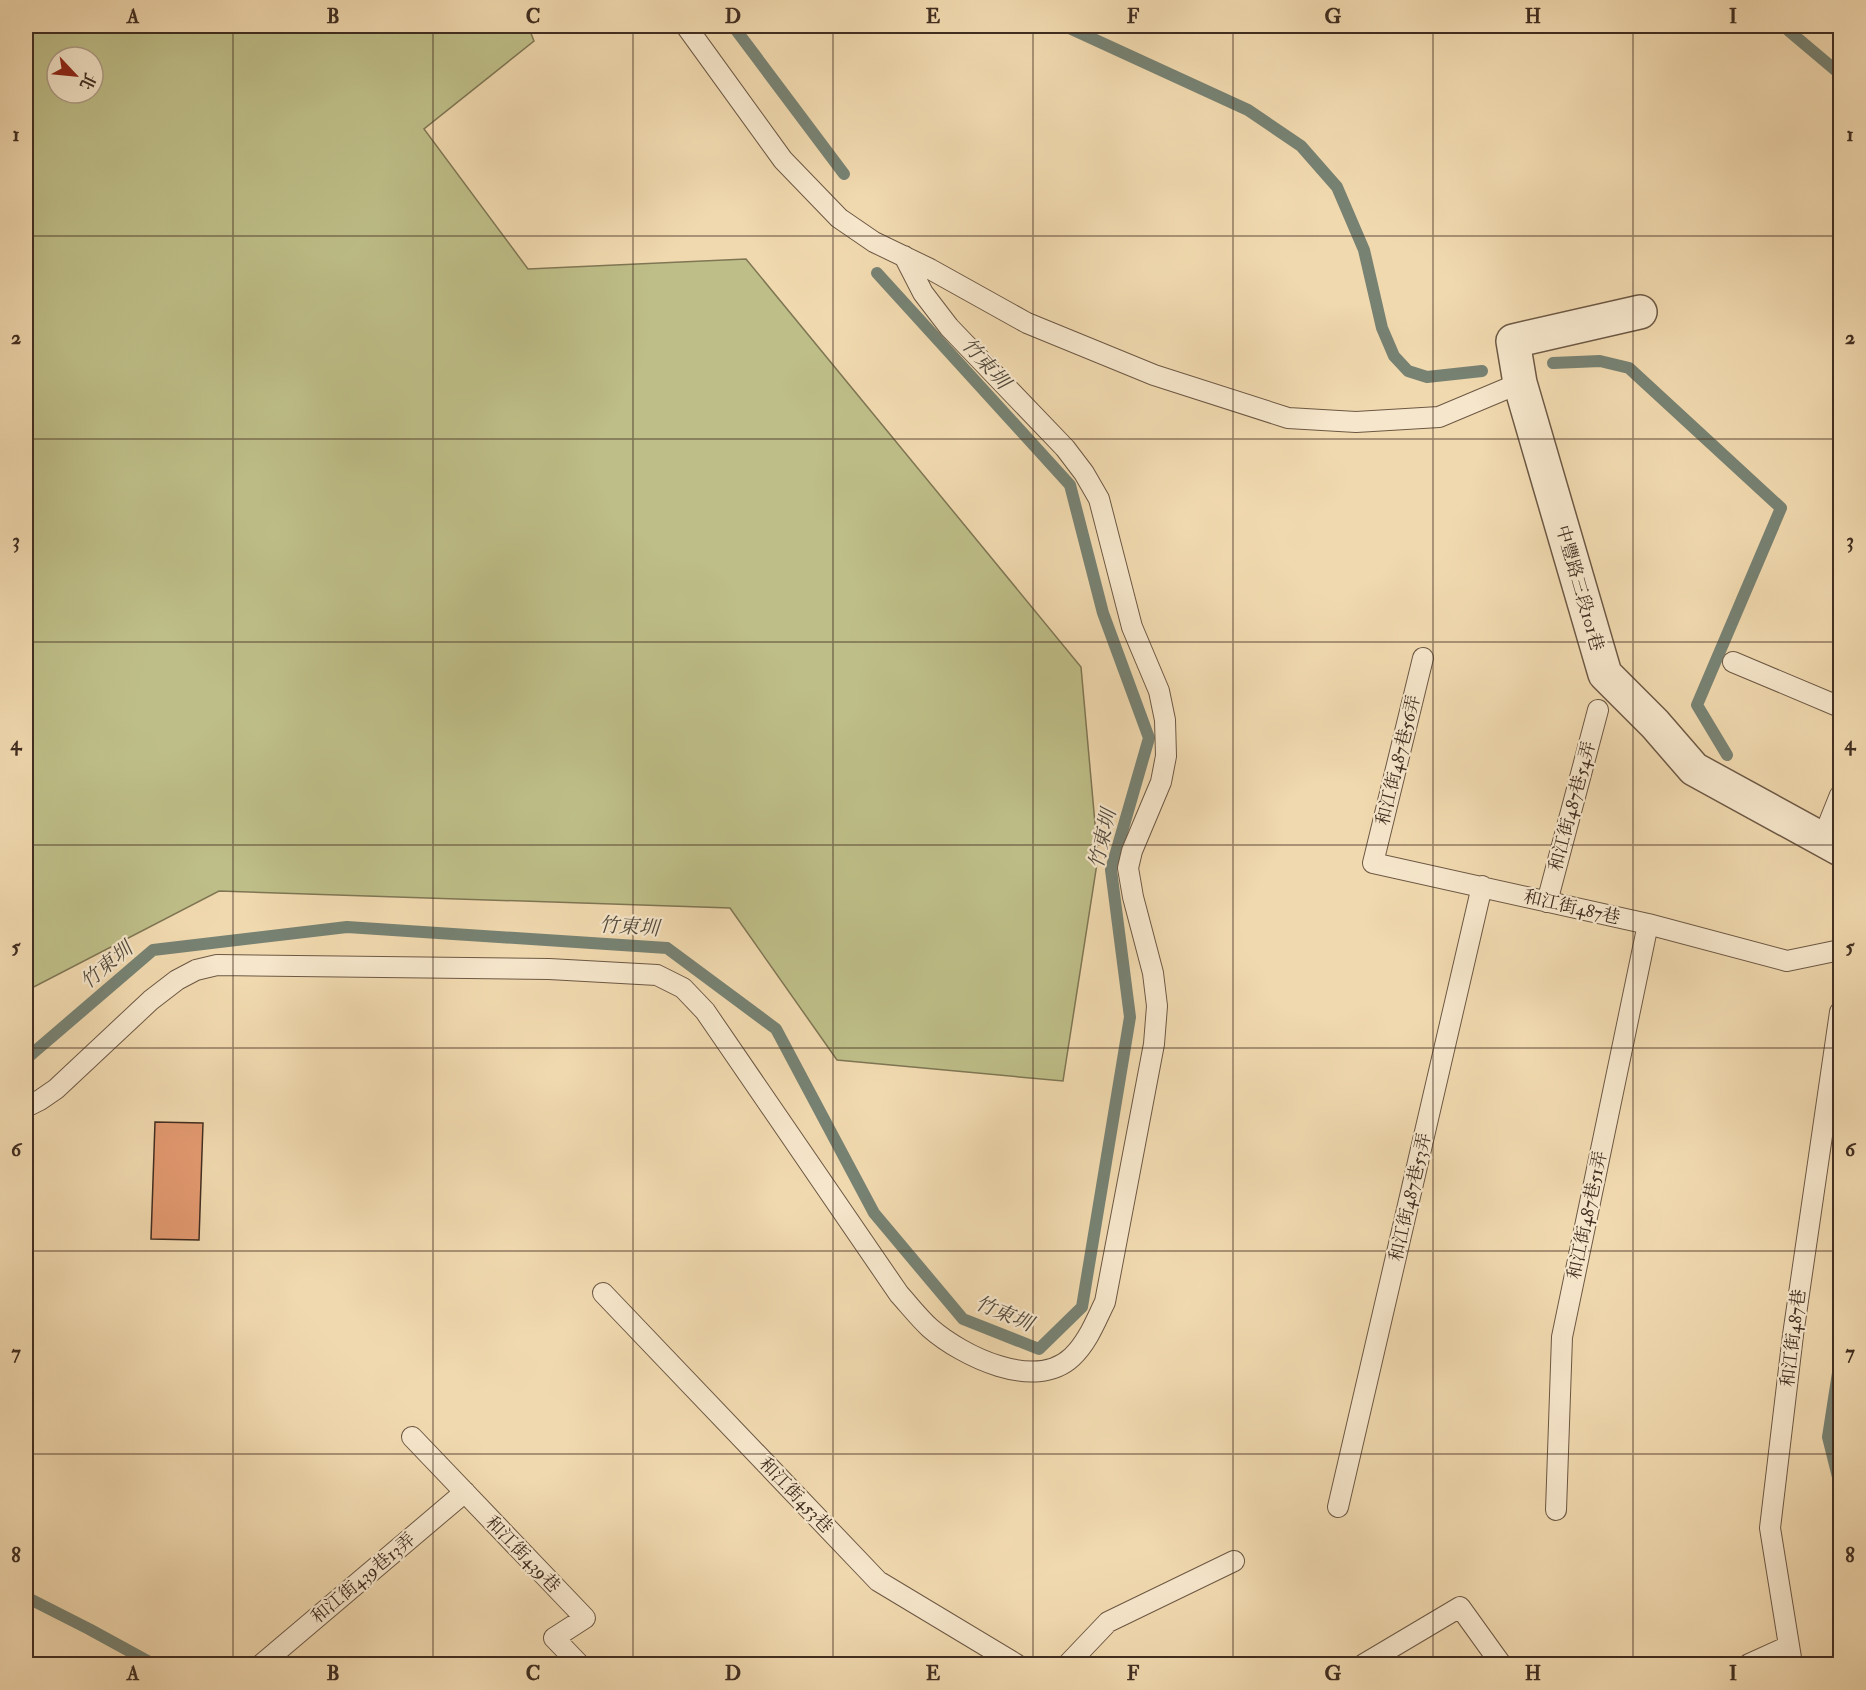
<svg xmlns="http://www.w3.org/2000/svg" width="1866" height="1690" font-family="'IM FELL Double Pica','Noto Serif TC',serif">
	<rect width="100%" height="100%" fill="#f1d9af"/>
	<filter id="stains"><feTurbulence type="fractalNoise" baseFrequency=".00333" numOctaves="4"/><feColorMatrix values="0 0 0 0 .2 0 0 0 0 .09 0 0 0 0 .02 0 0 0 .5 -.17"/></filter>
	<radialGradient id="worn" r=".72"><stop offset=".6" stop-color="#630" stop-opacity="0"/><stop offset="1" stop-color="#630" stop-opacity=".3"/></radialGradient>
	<path fill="#bebe88" stroke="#7f7654" stroke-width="1.5" fill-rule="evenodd" d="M26 26H528L534 41 424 129 528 269 746 259 1081 667 1098 857 1063 1081 837 1060 730 908 219 891 26 991ZM57 57H93V93H57Z"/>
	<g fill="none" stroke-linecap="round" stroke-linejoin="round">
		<path stroke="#778273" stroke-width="12" d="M733 26 844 174
			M1065 26 1248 110 1301 146 1337 187 1364 250 1382 328 1394 356 1408 371 1427 377 1482 371
			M1787 26 1789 31 1840 74
			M1553 363 1600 361 1629 368 1781 508 1697 705 1727 755
			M26 1059 153 950 347 927 667 948 776 1029 874 1213 963 1319 1039 1349 1082 1307 1130 1017 1111 870 1149 738 1103 613 1070 485 877 273
			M1840 1360 1828 1437 1840 1485
			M26 1597 89 1629 153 1664"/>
	</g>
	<path fill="#e39970" stroke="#402d20" stroke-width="1.5" d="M155 1122 203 1123 199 1240 151 1239Z"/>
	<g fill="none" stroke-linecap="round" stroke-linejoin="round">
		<g stroke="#6c5844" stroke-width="22">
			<path id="lane" d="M686 26 783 160 839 218 874 242 930 269 1027 323 1154 375 1288 418 1356 422 1439 417 1520 383
				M1423 658 1373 863 1648 924 1787 961 1840 950
				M1733 662 1840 707
				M1822 840 1840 795
				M1547 902 1598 710
				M26 1107 40 1100 56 1089 151 1000 177 980 196 970 217 965 549 969 657 975 683 988 705 1011 899 1294C909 1305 919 1318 930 1328 962 1356 1035 1392 1072 1357 1088 1342 1096 1320 1105 1302L1154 1044 1157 1006 1153 973 1133 897 1128 868 1132 851 1161 782 1166 756 1165 720 1159 691 1132 627 1099 499 1084 473 1065 448 949 327 923 293 904 256
				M603 1293 878 1581 1016 1664
				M412 1437 585 1618 554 1638 579 1664
				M1338 1507 1482 886
				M1556 1510 1562 1337 1648 924
				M262 1664 465 1492
				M1068 1664 1108 1622 1234 1561
				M1364 1664 1460 1607 1501 1664
				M1749 1664 1789 1646
				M1792 1664 1770 1528 1793 1335 1840 1012"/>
		</g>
		<g stroke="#6c5844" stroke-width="36">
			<path id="street" d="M1640 312 1513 341 1520 383 1605 674 1655 724 1694 769 1840 849"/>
		</g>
		<use href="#lane" stroke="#f6e6cb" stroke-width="20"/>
		<use href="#street" stroke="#f6e6cb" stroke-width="33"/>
	</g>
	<path fill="none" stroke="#402d20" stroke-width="1.5" stroke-opacity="0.55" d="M233 26V1664M433 26V1664M633 26V1664M833 26V1664M1033 26V1664M1233 26V1664M1433 26V1664M1633 26V1664M26 236H1840M26 439H1840M26 642H1840M26 845H1840M26 1048H1840M26 1251H1840M26 1454H1840"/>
	<g text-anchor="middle" stroke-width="4.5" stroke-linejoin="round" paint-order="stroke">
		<g font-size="18" fill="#402d20" stroke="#f6e6cb">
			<text transform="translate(1580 588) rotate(74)" y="6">中豐路三段101巷</text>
			<text transform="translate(1398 760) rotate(-76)" y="6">和江街487巷56弄</text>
			<text transform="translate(1572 806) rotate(-75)" y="6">和江街487巷54弄</text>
			<text transform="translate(1572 907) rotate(13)" y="6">和江街487巷</text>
			<text transform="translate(1410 1197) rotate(-77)" y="6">和江街487巷53弄</text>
			<text transform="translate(1587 1215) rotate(-78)" y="6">和江街487巷51弄</text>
			<text transform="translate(1793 1338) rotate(-83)" y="6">和江街487巷</text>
			<text transform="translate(796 1495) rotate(46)" y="6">和江街453巷</text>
			<text transform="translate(523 1554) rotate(46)" y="6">和江街439巷</text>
			<text transform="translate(363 1578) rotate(-40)" y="6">和江街439巷13弄</text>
		</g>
		<g font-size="20" font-style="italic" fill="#52493c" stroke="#f6e6cb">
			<text transform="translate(986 363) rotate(48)" y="7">竹東圳</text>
			<text transform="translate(1102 839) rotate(-77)" y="7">竹東圳</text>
			<text transform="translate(629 926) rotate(4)" y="7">竹東圳</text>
			<text transform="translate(106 965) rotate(-40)" y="7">竹東圳</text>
			<text transform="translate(1004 1313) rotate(23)" y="7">竹東圳</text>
		</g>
	</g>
	<rect width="1866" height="1690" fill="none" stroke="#f1d9af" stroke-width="66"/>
	<g transform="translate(75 75) rotate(116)"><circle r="28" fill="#f6e6cb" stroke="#ad9c87" stroke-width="1.5"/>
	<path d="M0-4.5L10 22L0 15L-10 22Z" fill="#8f2418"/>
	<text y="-9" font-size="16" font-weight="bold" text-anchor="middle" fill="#402d20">北</text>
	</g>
	<rect x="33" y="33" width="1800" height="1624" fill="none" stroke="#402d20" stroke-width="2"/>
	<g font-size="20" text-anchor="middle" font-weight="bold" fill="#402d20">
		<text x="133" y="23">A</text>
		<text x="333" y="23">B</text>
		<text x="533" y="23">C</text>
		<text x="733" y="23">D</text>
		<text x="933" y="23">E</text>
		<text x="1133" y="23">F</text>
		<text x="1333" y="23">G</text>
		<text x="1533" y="23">H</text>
		<text x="1733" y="23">I</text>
		<text x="16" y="141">1</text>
		<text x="1850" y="141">1</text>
		<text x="16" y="344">2</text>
		<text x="1850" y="344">2</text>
		<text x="16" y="547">3</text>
		<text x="1850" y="547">3</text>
		<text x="16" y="750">4</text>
		<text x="1850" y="750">4</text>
		<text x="16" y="953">5</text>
		<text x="1850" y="953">5</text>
		<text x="16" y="1156">6</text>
		<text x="1850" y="1156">6</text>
		<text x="16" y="1359">7</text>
		<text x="1850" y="1359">7</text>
		<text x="16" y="1562">8</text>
		<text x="1850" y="1562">8</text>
		<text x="133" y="1680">A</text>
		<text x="333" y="1680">B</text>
		<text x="533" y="1680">C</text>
		<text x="733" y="1680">D</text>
		<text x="933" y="1680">E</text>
		<text x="1133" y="1680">F</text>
		<text x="1333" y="1680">G</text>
		<text x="1533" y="1680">H</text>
		<text x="1733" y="1680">I</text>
	</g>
	<rect width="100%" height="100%" filter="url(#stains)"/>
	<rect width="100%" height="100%" fill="url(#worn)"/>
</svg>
